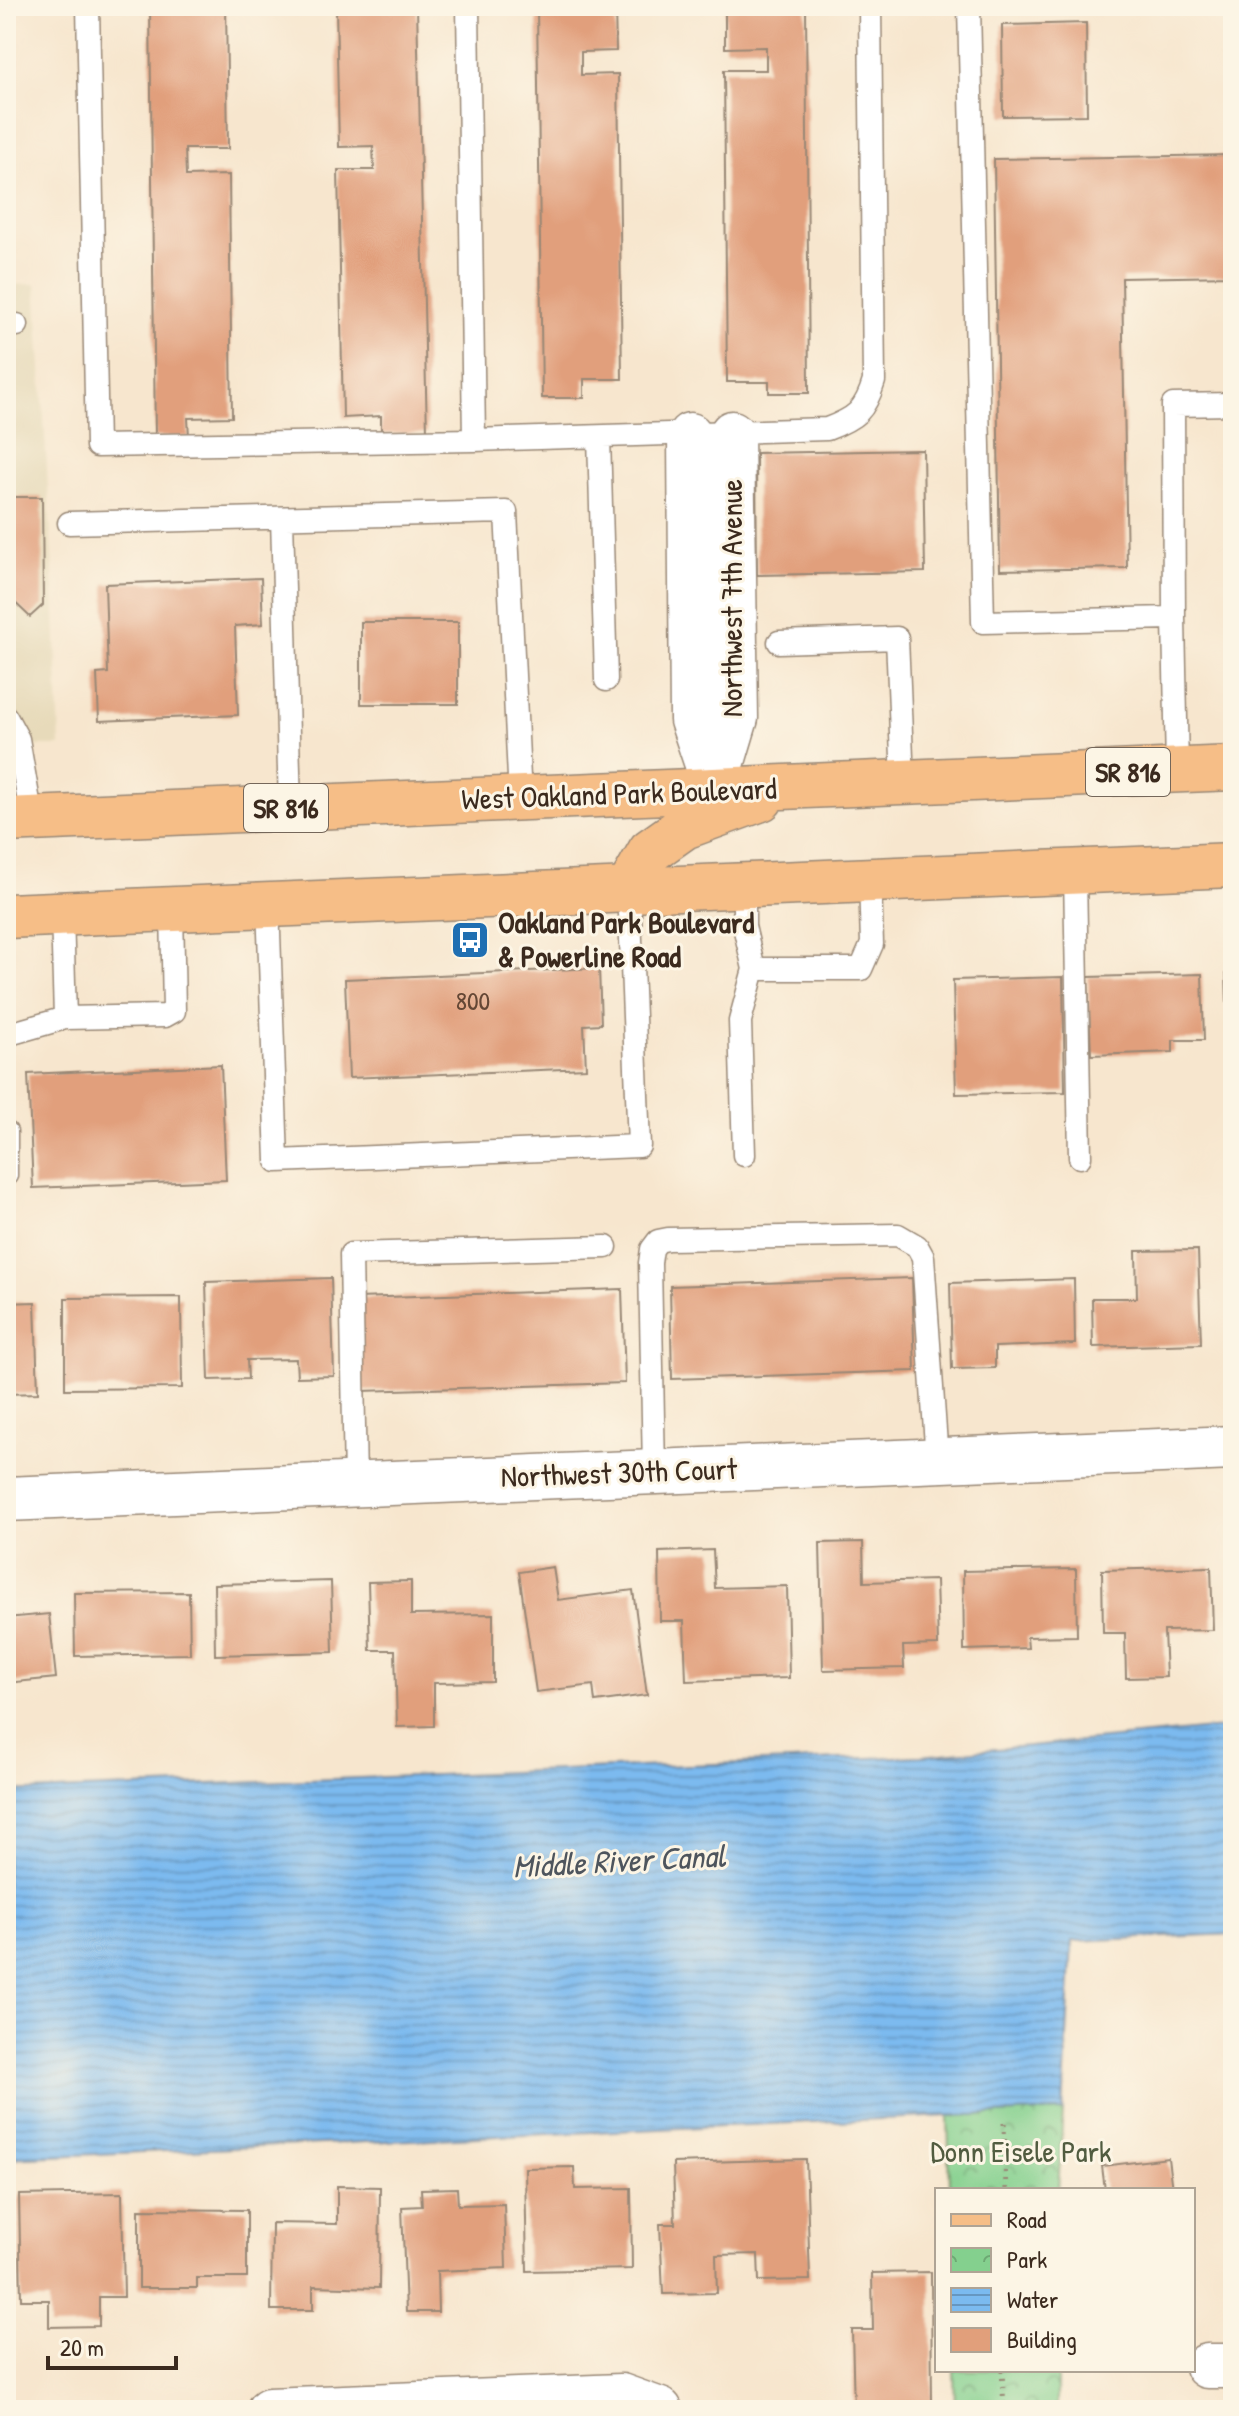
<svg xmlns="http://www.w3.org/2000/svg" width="1239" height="2416" font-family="'Patrick Hand',sans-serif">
	<defs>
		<pattern id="park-crowns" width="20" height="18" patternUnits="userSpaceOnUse" patternTransform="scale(2)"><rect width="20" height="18" fill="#84d08e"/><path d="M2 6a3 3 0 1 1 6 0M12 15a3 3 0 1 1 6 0" fill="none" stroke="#6da973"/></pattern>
		<pattern id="water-rules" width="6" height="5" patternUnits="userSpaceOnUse" patternTransform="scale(2)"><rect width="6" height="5" fill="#7bbaef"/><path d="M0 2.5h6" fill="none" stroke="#6697c1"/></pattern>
	</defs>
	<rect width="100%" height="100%" fill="#fcf5e5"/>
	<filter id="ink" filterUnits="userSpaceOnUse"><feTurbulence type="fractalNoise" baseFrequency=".0125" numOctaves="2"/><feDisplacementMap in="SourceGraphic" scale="16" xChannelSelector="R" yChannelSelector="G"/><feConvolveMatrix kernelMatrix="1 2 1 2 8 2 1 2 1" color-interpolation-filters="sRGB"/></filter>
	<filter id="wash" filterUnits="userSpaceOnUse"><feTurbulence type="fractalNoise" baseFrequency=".006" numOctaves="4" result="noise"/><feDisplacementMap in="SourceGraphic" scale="32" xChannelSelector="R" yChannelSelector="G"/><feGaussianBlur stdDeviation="1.8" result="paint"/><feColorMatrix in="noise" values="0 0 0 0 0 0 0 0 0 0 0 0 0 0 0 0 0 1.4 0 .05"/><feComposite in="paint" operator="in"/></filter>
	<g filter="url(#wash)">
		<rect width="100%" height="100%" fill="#f7e6ce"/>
		<path fill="#e7daba" d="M36 284 54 589 60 746H6V285Z"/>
		<path fill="url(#park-crowns)" stroke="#607d56" stroke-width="2" d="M1063 2111 1058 2190H950L948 2116Z
			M954 2370H1057V2410H955Z"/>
		<path fill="url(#water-rules)" stroke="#5b7286" stroke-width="2" d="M1233 1727V1934L1072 1941 1063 2111 6 2158V1792L921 1756Z"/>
		<g id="blocks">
			<path fill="#e19f7b" d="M150 6H226L228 149H185L186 176 229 175 232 417 188 418 189 437H155Z
				M336 6H417L427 433 381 434V416L343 418 338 170H374L373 146 339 147Z
				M537 6H615L616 51 581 52V75L618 74 622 379H584V398H542Z
				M725 6H806L809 393H769V382H727L724 70H766V47L725 48Z
				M1086 23 1087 115 1003 116 1002 25Z
				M1233 155V276L1122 278 1127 568 1000 570 994 159Z
				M923 450 925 572 757 575 756 453Z
				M6 497H42L43 605 30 617 6 594Z
				M261 578 263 624 235 626 238 715 99 721 97 674 108 673 105 584Z
				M361 622H458V704H361Z
				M599 968 601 1024 584 1025 586 1068 349 1078 345 979Z
				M1226 970H1233V1038H1228Z
				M1202 974 1204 1040H1173V1052L1091 1055 1088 977Z
				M1063 977 1065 1092 956 1094 953 980Z
				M221 1065 226 1180 33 1188 28 1074Z
				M1229 1214H1233V1267H1230Z
				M1198 1250 1201 1344 1093 1347 1092 1298H1137L1136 1251Z
				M331 1278 334 1376 297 1377 296 1359 247 1360 248 1379 209 1380 206 1282Z
				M912 1278 915 1371 672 1379 670 1286Z
				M1074 1279 1075 1344 995 1347V1368L952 1369 950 1283Z
				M622 1289 625 1383 361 1391 358 1298Z
				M181 1297 182 1388 65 1389V1298Z
				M35 1302 38 1393 6 1394V1303Z
				M863 1542 864 1582 936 1580 938 1645 903 1646 904 1668 823 1670 820 1543Z
				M713 1550 715 1588 787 1586 789 1678 686 1681 684 1621H660L659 1552Z
				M553 1567 558 1600 633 1590 647 1695 595 1702 593 1685 536 1692 519 1572Z
				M1211 1567 1213 1630 1164 1631 1166 1677 1126 1678 1125 1633H1103L1102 1570Z
				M1076 1569 1077 1636 1027 1637 1028 1648 964 1650 963 1571Z
				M331 1581 333 1652 215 1655 214 1584Z
				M411 1581V1615L493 1614V1682L434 1683V1726L397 1727 395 1650H370L368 1582Z
				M189 1592 190 1654 75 1656 74 1593Z
				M49 1614 56 1678 6 1683V1618Z
				M1168 2158 1172 2190H1105L1102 2166Z
				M806 2159 810 2280 759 2281 758 2254 716 2255 717 2293 663 2294 660 2224H675L673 2163Z
				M574 2167 575 2189 631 2188 632 2269 527 2271 525 2168Z
				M337 2186 380 2187 379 2288 313 2286V2310H271L272 2223 337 2224Z
				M457 2188 458 2205 504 2204 506 2268 437 2271 438 2312H406L402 2207 422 2206 421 2189Z
				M122 2193 124 2297H99V2326L49 2327V2300H21L19 2195Z
				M139 2209 247 2210V2278H197V2288H139Z
				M931 2272 932 2410H854L852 2330H873L872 2273Z"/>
		</g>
	</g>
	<g filter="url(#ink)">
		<use href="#blocks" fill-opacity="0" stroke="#998876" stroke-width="2"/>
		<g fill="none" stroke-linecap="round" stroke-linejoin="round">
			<g stroke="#998876" stroke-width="25">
				<path id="service" d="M88 6 97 446 474 440
					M468 6 474 440 827 429C856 418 865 411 874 381L870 6
					M969 6 983 622 1174 618 1177 770
					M6 325H17
					M599 437 606 680
					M282 518 290 807
					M69 523 506 512 520 798
					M1174 618 1173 405 1233 404
					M779 642 897 638 903 781
					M6 717 18 739 32 819
					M1075 873 1080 1157
					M744 886V926L754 969H861L872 944 870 880
					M268 904 277 1161 639 1146 629 888
					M62 913 65 1018
					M6 1035 65 1018 165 1016 174 1011 172 908
					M6 1132V1175
					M744 1155 740 1021 754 969
					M654 1472 650 1263 652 1249 658 1241 668 1239 898 1235 917 1246 923 1257 937 1460
					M355 1484 351 1254 606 1247"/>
			</g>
			<g stroke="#998876" stroke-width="47">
				<path id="minor" d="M690 435 692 720 715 788
					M715 788 736 718 732 433
					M6 1499 1233 1448
					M1207 2366H1233
					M269 2410 621 2396 660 2410"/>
			</g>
			<g stroke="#998876" stroke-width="47">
				<path id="primary" d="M6 820 1233 768
					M629 888 650 851 684 827 761 799
					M6 916 1233 865"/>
			</g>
			<path stroke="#998876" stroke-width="5" stroke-dasharray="2 6" stroke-linecap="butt" d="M1004 2123 1006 2190
				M1002 2370 1004 2410"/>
			<use href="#service" stroke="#fff" stroke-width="22"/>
			<use href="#minor" stroke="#fff" stroke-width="44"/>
			<use href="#primary" stroke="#f6be87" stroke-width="44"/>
		</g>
	</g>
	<defs>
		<g id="bus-square" transform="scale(2)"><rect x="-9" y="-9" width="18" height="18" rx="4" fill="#1f6fb2" stroke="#fcf5e5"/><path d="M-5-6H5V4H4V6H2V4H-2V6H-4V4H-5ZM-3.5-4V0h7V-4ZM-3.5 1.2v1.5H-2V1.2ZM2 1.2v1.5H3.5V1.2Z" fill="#fff"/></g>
	</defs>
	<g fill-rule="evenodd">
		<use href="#bus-square" x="470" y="940"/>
	</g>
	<g text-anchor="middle" stroke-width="6" stroke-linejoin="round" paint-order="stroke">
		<g font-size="26" fill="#644735">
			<text x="473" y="1010">800</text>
		</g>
		<g fill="#fcf5e5" stroke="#75675a" stroke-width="2">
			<rect x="1086" y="748" width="84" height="48" rx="6"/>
			<rect x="244" y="784" width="84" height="48" rx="6"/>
		</g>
		<g font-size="28" font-weight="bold" fill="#3b2a1e">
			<text x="1128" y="782">SR 816</text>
			<text x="286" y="818">SR 816</text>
		</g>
		<g font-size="30" fill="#3b2a1e" stroke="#fcf5e5">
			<text transform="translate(732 598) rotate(-90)" y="10">Northwest 7th Avenue</text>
			<text transform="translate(619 794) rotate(-2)" y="10">West Oakland Park Boulevard</text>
			<text transform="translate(619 1473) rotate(-2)" y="10">Northwest 30th Court</text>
		</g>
		<g font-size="30" font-weight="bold" fill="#3b2a1e" stroke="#fcf5e5" text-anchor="start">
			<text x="498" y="933">Oakland Park Boulevard<tspan x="498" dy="34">&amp; Powerline Road</tspan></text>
		</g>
		<g font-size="30" fill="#515c40" stroke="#fcf5e5">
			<text x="1021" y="2162">Donn Eisele Park</text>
		</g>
		<g font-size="32" font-style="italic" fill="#4e555d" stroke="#fcf5e5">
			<text transform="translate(619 1861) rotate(-3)" y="11">Middle River Canal</text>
		</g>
	</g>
	<rect width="1239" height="2416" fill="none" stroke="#fcf5e5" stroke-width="32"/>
	<rect x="935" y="2188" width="260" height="184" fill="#fcf5e5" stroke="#afa495" stroke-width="2"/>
	<rect x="951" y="2214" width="40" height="12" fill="#f6be87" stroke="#afa495" stroke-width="2"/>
	<text x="1007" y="2228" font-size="24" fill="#3b2a1e">Road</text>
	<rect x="951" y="2248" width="40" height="24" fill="url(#park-crowns)" stroke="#afa495" stroke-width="2"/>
	<text x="1007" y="2268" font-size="24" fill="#3b2a1e">Park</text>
	<rect x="951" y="2288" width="40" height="24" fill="url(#water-rules)" stroke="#afa495" stroke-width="2"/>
	<text x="1007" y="2308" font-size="24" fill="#3b2a1e">Water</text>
	<rect x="951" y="2328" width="40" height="24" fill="#e19f7b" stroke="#afa495" stroke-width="2"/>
	<text x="1007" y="2348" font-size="24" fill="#3b2a1e">Building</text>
	<path d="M48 2356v12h128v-12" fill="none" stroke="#3b2a1e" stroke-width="4"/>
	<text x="60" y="2356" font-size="24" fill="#3b2a1e" stroke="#fcf5e5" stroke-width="6" paint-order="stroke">20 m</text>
</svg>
